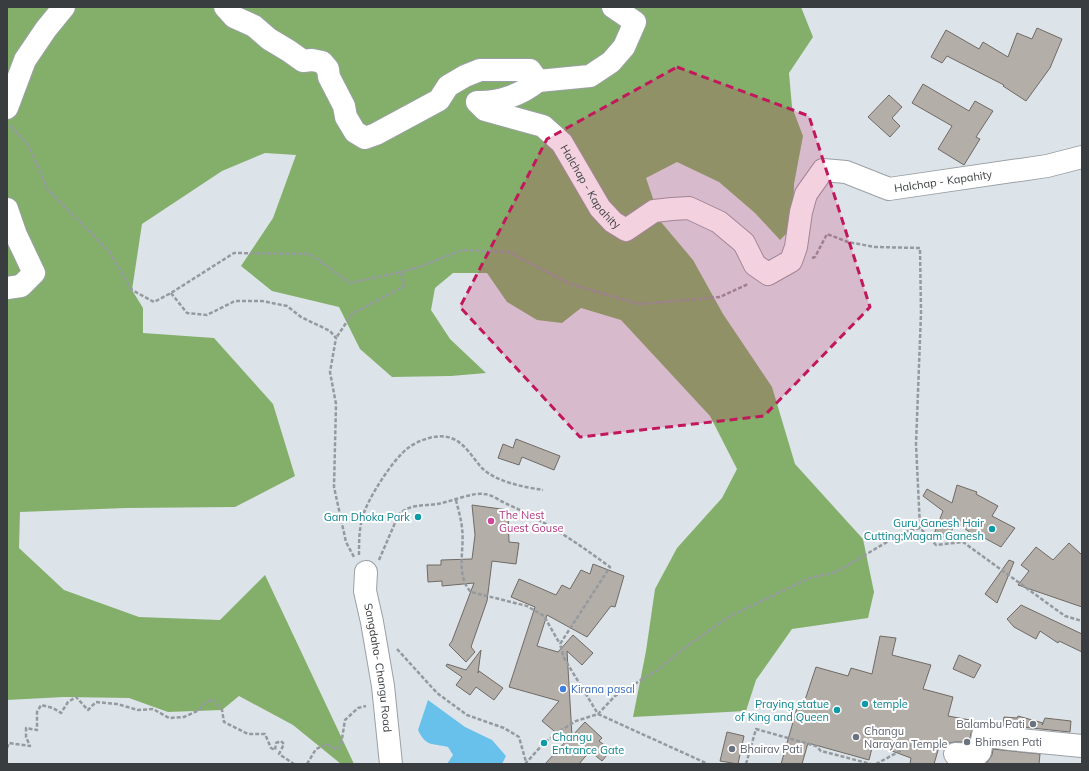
<svg xmlns="http://www.w3.org/2000/svg" width="1089" height="771" font-family="Mulish,sans-serif">
	<rect width="100%" height="100%" fill="#dde4e9"/>
	<path fill="#84af6b" d="M7 7H801L813 37 789 73 792 107 803 136 794 184 793 227 780 240 755 213 719 182 677 162 646 178 661 222 693 260 723 314 772 387 795 464 863 539 874 592 868 618 792 629 756 680 746 711 633 717 646 651 655 589 677 548 722 498 737 469 710 416 621 320 581 308 562 323 537 320 507 302 487 273H453L435 288 431 310 450 339 486 373 451 376 392 377 360 349 339 307 272 291 241 266 273 218 296 155 265 153 222 171 142 224 132 290 143 308V333L214 338 273 404 295 476 235 507 126 508 20 512 19 548 64 590 139 617 220 620 265 575 354 764H341L293 725 239 696 222 710 168 712 129 698 64 697 7 700Z"/>
	<path fill="#67c1eb" d="M428 700 465 727 492 740 506 756 502 764H447L453 755 448 747C432 743 426 747 418 730Z"/>
	<path fill="#b4aea9" stroke="#6f6a65" d="M1037 28 1062 39 1050 68 1026 101 1003 86 1004 85 947 56 942 63 931 57 946 30 979 49 983 42 1008 57 1017 33 1032 39Z
		M923 84 969 111 975 101 993 111 976 137 980 139 964 165 938 149 952 126 912 103Z
		M889 95 902 107 892 118 900 126 890 137 868 117Z
		M516 439 560 456 554 470 522 457 519 465 498 458 503 444 513 448Z
		M957 485 977 492 976 494 998 506 992 516 1015 528 1001 547 979 535 977 538 955 521 949 539 934 534 943 511 923 496 927 489 952 503Z
		M472 505 508 510 509 542 519 543 516 564 492 561 487 601 471 647 475 652 466 662 449 645 452 641 474 583 442 586V581L428 582 427 565H441V560L472 559 475 535Z
		M1069 543 1082 555V607L1018 585 1029 571 1021 565 1036 547 1053 560Z
		M1009 560 1014 562 997 603 985 594Z
		M593 564 624 576 615 607 611 606 587 637 547 615 537 646 558 652 573 635 593 653 582 665 567 651 572 736 585 722 602 738 599 741 611 750 602 761 590 751 579 764H545L566 741 542 721 559 701 509 687 535 607 511 597 519 579 556 595 562 585 570 589 581 570 590 574Z
		M1021 605 1082 634V652L1059 641 1058 643 1040 631 1036 639 1014 627 1007 619Z
		M880 636 896 638 892 655 931 665 923 689 953 697 948 716 992 724 979 723 974 727 971 733 969 742H955L949 743 944 748 939 747 934 764H910L911 758 873 744 869 760 808 743 802 764H781L799 701 804 703 816 667 848 676 851 668 872 674Z
		M481 650 478 673 479 671 503 688 494 700 476 687 470 695 456 685 462 677 446 666 447 664 466 670Z
		M959 655 981 665 974 678 953 669Z
		M1018 716 1043 723 1042 725 1045 718 1071 721 1070 732 1003 725 1004 717 1017 718Z
		M727 732 744 736 738 764 720 761Z
		M993 749 1040 754 1039 764H986L992 755Z"/>
	<g fill="none" stroke-linecap="round" stroke-linejoin="round">
		<g stroke="#9aa0a5" stroke-width="24">
			<g id="minor">
				<path id="s1" d="M225 7 234 17 254 26 269 39 289 51 303 61 312 60 322 62 328 69 329 77 344 106 346 117 355 132 365 138 376 134 439 100 448 86 465 76 480 70H530L538 81C521 95 498 103 477 102L485 110 543 126 562 143 600 208 613 222 626 230 654 211 672 209 689 208 719 222 744 243 755 265 768 274 791 261 796 247 801 212 806 194 823 170 846 172 889 189 1047 166 1082 157"/>
				<path d="M538 81 590 76 611 62 624 47 635 22 613 7"/>
				<path d="M7 108 25 60 46 29 64 7"/>
				<path d="M7 209 16 235 34 273 21 286 7 288"/>
				<path id="s2" d="M366 572 365 591 372 622 383 686 391 764"/>
				<path d="M955 754 977 755 980 752 983 735 1010 739 1082 746"/>
			</g>
		</g>
		<path stroke="#959a9e" stroke-width="2.5" stroke-dasharray="4 2" stroke-linecap="butt" d="M10 126 27 143 48 190 109 251 132 290 154 302 171 293 234 253 310 254 350 283 401 272 404 286 352 314 336 338
			M812 258 815 257 827 234 848 242 875 247 920 248 921 313 916 444 920 528
			M401 272 422 266 462 250 509 252 570 284 639 304 720 297 748 284
			M171 293 187 313 207 315 235 301H262L287 306 301 317 330 331 336 338 330 372 336 404 334 487 346 542 354 557
			M456 500C458 509 461 518 462 528 465 549 455 575 471 592L527 606 544 616 560 644
			M359 555C359 543 359 531 362 519 366 501 393 459 408 448 419 440 437 433 451 438 465 443 472 457 481 467 495 482 524 487 543 490
			M379 560 398 516C407 504 423 506 437 504 450 502 473 492 484 494 491 494 500 501 507 504 545 521 576 542 610 567L560 644 564 658 598 714
			M397 649 437 693 467 715 504 728 519 737 526 762
			M598 714 708 764
			M7 748 9 743 30 746 26 737V728L37 730V712L41 705 53 708 61 713 68 702 76 697 88 710 96 702 117 704 138 710 153 709 169 718 184 717 193 713 199 710 207 701 214 700 222 710 224 722 248 734H265L271 748 275 750 276 743 281 741 284 744 279 754 294 764
			M307 764 316 749 327 744 336 750 341 745 345 720 358 708 366 706
			M525 764 544 743 560 731 576 721 598 714 615 696 656 671 691 643 732 615 810 578 836 572 904 532 920 528 936 545 963 542 1065 616 1082 621
			M746 764 756 729 816 746 821 751 871 764
			M876 764 913 744 936 750"/>
		<use href="#minor" stroke="#fff" stroke-width="22"/>
	</g>
	<path fill="#c2185b" fill-opacity="0.2" stroke="#c2185b" stroke-width="3" stroke-dasharray="8 5" stroke-linejoin="round" d="M677 67 809 116 870 307 764 416 580 437 460 307 547 139Z"/>
	<g fill="#0f9aa8" stroke="#fff" stroke-width="1.5">
		<circle cx="418" cy="517" r="4"/>
		<circle cx="992" cy="529" r="4"/>
		<circle cx="865" cy="704" r="4"/>
		<circle cx="837" cy="710" r="4"/>
		<circle cx="544" cy="743" r="4"/>
	</g>
	<circle fill="#d1479c" stroke="#fff" stroke-width="1.5" cx="491" cy="521" r="4"/>
	<circle fill="#3f7fe0" stroke="#fff" stroke-width="1.5" cx="563" cy="689" r="4"/>
	<g fill="#6b7280" stroke="#fff" stroke-width="1.5">
		<circle cx="1033" cy="724" r="4"/>
		<circle cx="856" cy="737" r="4"/>
		<circle cx="967" cy="742" r="4"/>
		<circle cx="732" cy="749" r="4"/>
	</g>
	<g text-anchor="middle" stroke-width="4" stroke-linejoin="round" paint-order="stroke">
		<g font-size="11" fill="#3a3d3f" stroke="#fff">
			<text dy="4" stroke="none"><textPath href="#s1" startOffset="1101">Halchap - Kapahity</textPath></text>
			<text dy="4" stroke="none"><textPath href="#s1" startOffset="620">Halchap - Kapahity</textPath></text>
			<text dy="4" stroke="none"><textPath href="#s2" startOffset="97">Sangdaha- Changu Road</textPath></text>
		</g>
		<g font-size="11" fill="#b23c85" stroke="#fff" text-anchor="start">
			<text x="499" y="519">The Nest<tspan x="499" dy="13">Guest Gouse</tspan></text>
		</g>
		<g font-size="11" fill="#0d838f" stroke="#fff" text-anchor="end">
			<text x="410" y="521">Gam Dhoka Park</text>
			<text x="984" y="527">Guru Ganesh Hair<tspan x="984" dy="13">Cutting;Magam Ganesh</tspan></text>
			<text x="829" y="708">Praying statue<tspan x="829" dy="13">of King and Queen</tspan></text>
			<text x="873" y="708" text-anchor="start">temple</text>
			<text x="552" y="741" text-anchor="start">Changu<tspan x="552" dy="13">Entrance Gate</tspan></text>
		</g>
		<g font-size="11" fill="#366cbe" stroke="#fff" text-anchor="start">
			<text x="571" y="693">Kirana pasal</text>
		</g>
		<g font-size="11" fill="#5b616d" stroke="#fff" text-anchor="start">
			<text x="1025" y="728" text-anchor="end">Balambu Pati</text>
			<text x="864" y="735">Changu<tspan x="864" dy="13">Narayan Temple</tspan></text>
			<text x="975" y="746">Bhimsen Pati</text>
			<text x="740" y="753">Bhairav Pati</text>
		</g>
	</g>
	<rect width="1089" height="771" fill="none" stroke="#3a3d3f" stroke-width="16"/>
</svg>
